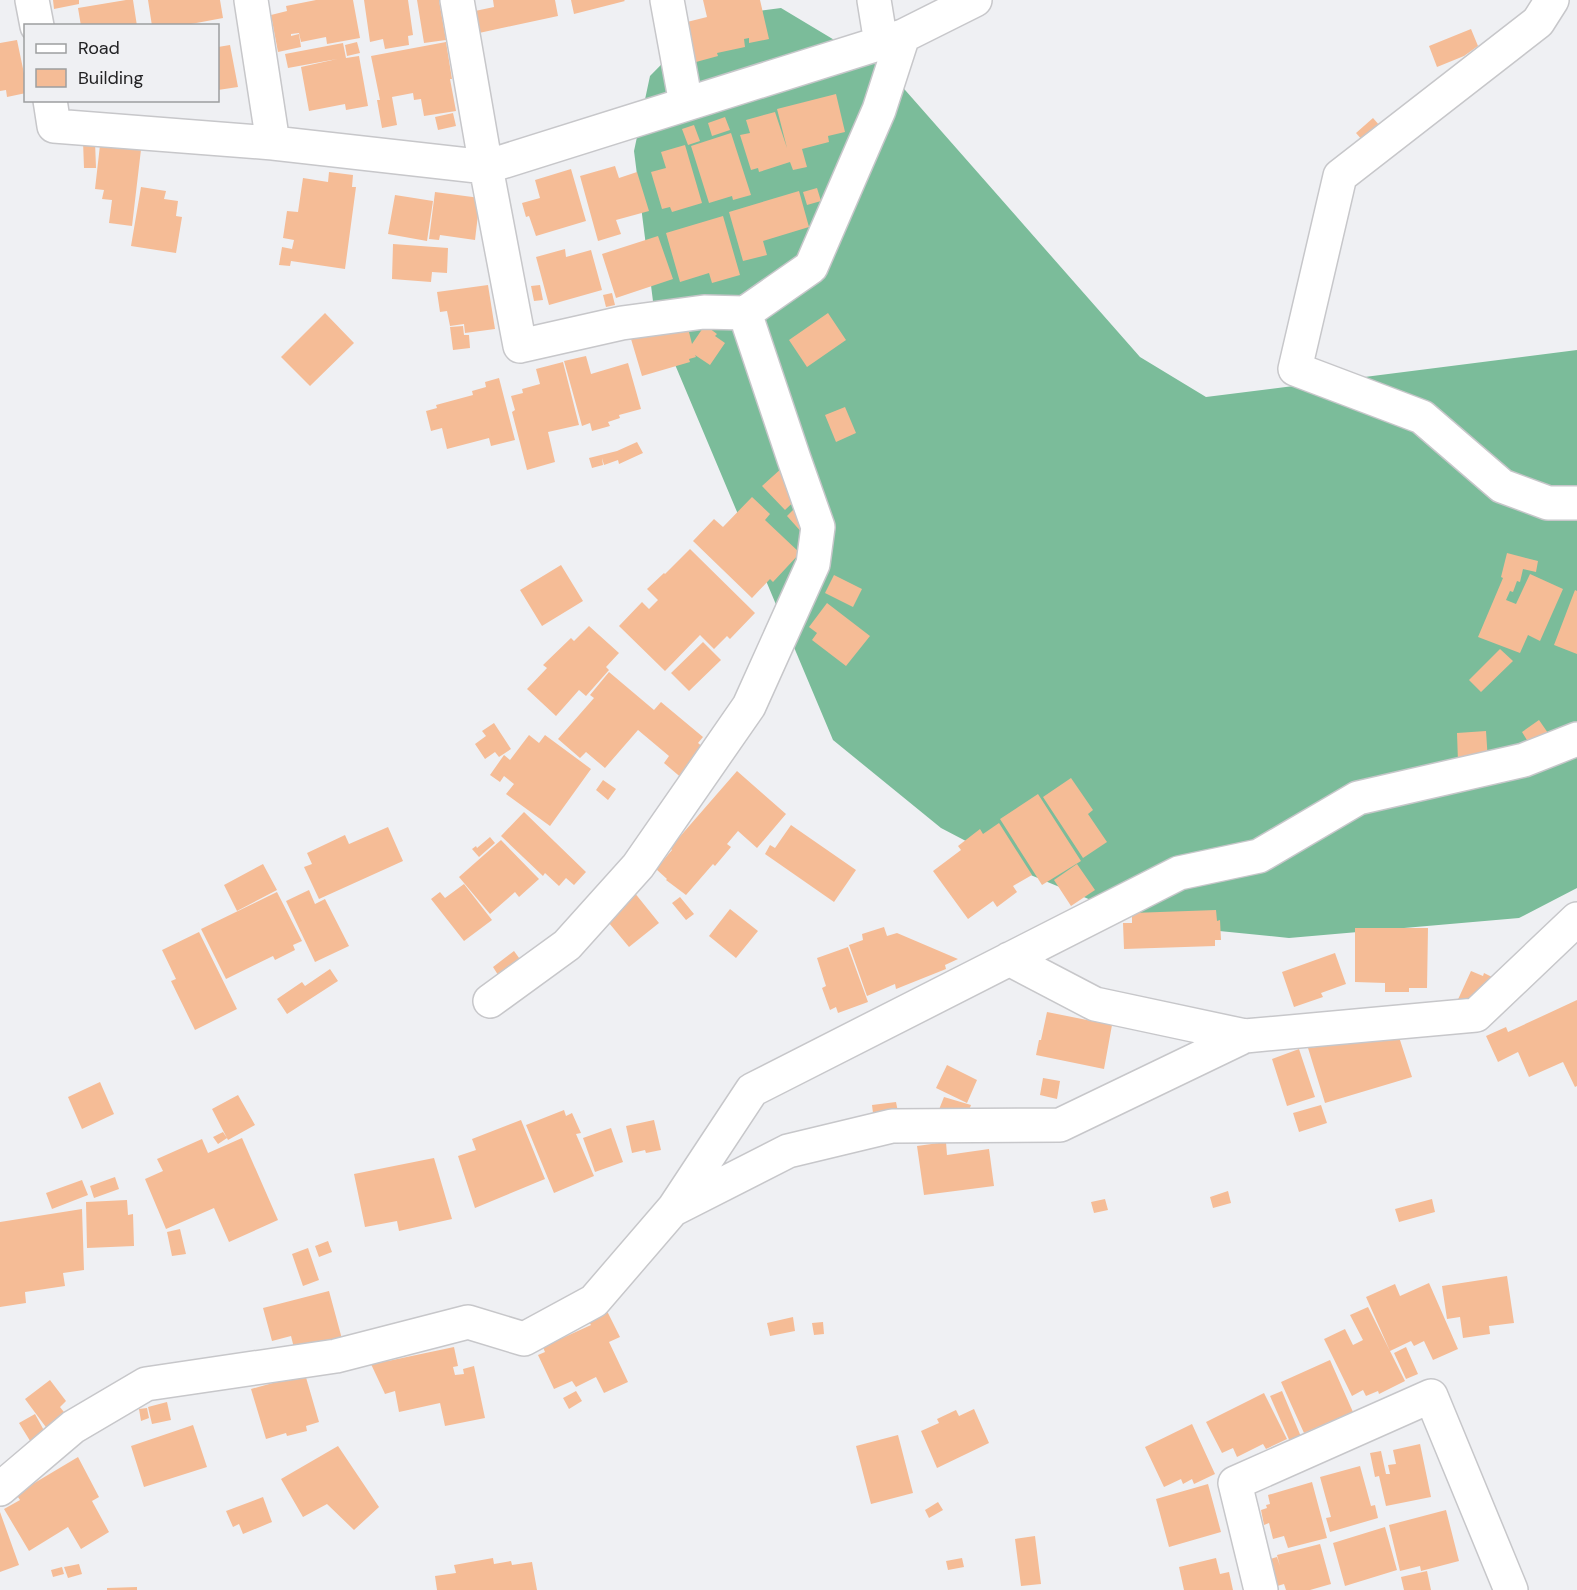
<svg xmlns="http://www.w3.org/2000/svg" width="1577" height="1590" font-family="'DM Sans',sans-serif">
	<rect width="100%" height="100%" fill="#eff0f3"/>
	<path fill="#7bbc9a" d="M781 8 891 74 1140 357 1206 397 1577 350V888L1519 918 1289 938 1149 924 1033 876 941 828 833 740 655 317 634 151 650 76 707 18Z"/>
	<path fill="#f5bc96" d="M53 0H79V4L54 9Z
		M126 0H133L137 26H81L78 8Z
		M148 0H220L223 18 191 24V26H152Z
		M316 0H353L360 38 327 44 326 37 301 42 299 33 291 34V36L299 34 301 47 278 52 271 15 287 11 286 6Z
		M364 0H408L413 35 408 36 409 45 385 49 383 39 370 42Z
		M417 0H439L446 40 424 43Z
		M493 0H555L558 16 479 33 475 11 494 7Z
		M571 0H624L625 1 574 14Z
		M703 0H760L769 39 749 43V38L744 39 745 47 717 53 718 56 696 62 687 22 707 17Z
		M1471 29 1478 46 1464 56 1437 67 1429 46Z
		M17 40 26 83V93L7 97 6 90 0 91V43Z
		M357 42 360 53 347 56 345 45Z
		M446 42 452 79H450L456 111 424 116 421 99 414 100 413 93 392 97 397 125 382 128 377 100H380L371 56Z
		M343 43 346 58 359 56 368 106 346 110 345 104 309 111 301 67 337 59 288 68 285 54Z
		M230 45 238 87 218 90V47Z
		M836 94 845 132 828 136 829 142 802 149 807 167 793 170 790 162 759 172 758 168 751 170 740 135 750 133 746 120 775 112 787 148 777 109Z
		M453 113 456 126 438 130 435 117Z
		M725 117 730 130 712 136 708 123Z
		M1373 118 1380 126 1363 141 1356 133Z
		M694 125 700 141 688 145 682 129Z
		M731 133 751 195 733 200 732 196 709 203 691 146Z
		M83 141H95L96 168H84Z
		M142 141 132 226 109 223 112 200 102 199 104 190 95 189 100 145Z
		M685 145 702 203 672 212 670 207 662 209 651 172 666 168 661 152Z
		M615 166 619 178 637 172 649 211 616 220 621 234 598 241 580 176Z
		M571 169 586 221 536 236 529 216 526 217 522 203 540 198 535 180Z
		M329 172 353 175 352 187H356L345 269 291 261 290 266 279 265 282 247 292 249 294 240 283 238 287 211 298 212 303 178 328 182Z
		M141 187 166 191 164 199 178 201 176 216 182 217 176 253 131 246Z
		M817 188 821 201 807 205 803 192Z
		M799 191 809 227 763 241 767 255 743 261 729 212Z
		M435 192 480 198 475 240 440 235 439 240 429 239Z
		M395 195 433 201 427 241 388 234Z
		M723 216 740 275 712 283 709 273 680 282 666 233Z
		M658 236 673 279 616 298 602 254Z
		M393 244 448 248 447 273 432 272 431 282 392 279Z
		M565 249 566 257 591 250 602 290 549 305 536 257Z
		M488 285 495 329 465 333 464 324 450 326 447 311 440 312 437 292Z
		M540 285 543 300 534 301 531 286Z
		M612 293 615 305 606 307 603 295Z
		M325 313 354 343 310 386 281 357Z
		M828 313 846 340 807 367 789 340Z
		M687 324 692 344 705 325 717 334 715 336 725 343 710 365 695 355 696 357 689 359 690 362 642 376 631 339Z
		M463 326 464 335H469L470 348 453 350 450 327Z
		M586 356 591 374 628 363 641 409 619 415 620 418 608 422 610 426 592 431 590 423 582 426 564 361Z
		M563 362 579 425 548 432 555 462 527 470 512 412 515 410 511 396 523 393 522 389 540 384 536 369Z
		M499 378 515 440 491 446 489 438 447 449 442 428 431 431 426 411 437 408 436 405 473 395 472 391 486 387 485 382Z
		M845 407 856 433 836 442 825 415Z
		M637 442 643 453 619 464 618 460 604 465 602 458 603 465 592 468 589 458 617 451Z
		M783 467 805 491 785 510 762 486Z
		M752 497 770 514 765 520 800 553 773 582 770 579 752 598 693 541 714 519 723 527Z
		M795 508 804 535 787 516Z
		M690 549 755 613 730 639 727 636 714 649 700 635 665 671 619 626 642 602 649 609 658 600 647 589 664 573 665 574Z
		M1507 553 1538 561 1536 572 1523 569 1520 582 1517 581 1513 592 1510 591 1506 600 1516 604 1530 574 1563 589 1540 641 1528 635 1520 653 1478 637 1503 578 1501 577Z
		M561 565 583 601 542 626 520 590Z
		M834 575 862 589 853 607 825 593Z
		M1575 590 1577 591V654L1554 645Z
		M827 603 870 636 846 666 812 640 817 633 809 627Z
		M589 626 619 653 606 667 609 670 586 696 579 690 556 716 527 689 547 668 543 665 571 638 574 641Z
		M703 642 721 660 689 691 671 673Z
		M1500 649 1513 661 1481 692 1469 680Z
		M609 672 654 710 661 702 703 737 698 743 708 751 684 780 664 763 669 756 638 730 605 768 586 752 580 758 558 739 594 698 590 695Z
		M1539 720 1548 733 1530 745 1522 732Z
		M494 723 511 749 499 757 495 752 485 759 475 744 486 736 482 731Z
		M1486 731 1488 761 1458 762 1457 733Z
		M529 735 539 743 545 735 591 769 550 826 506 794 514 784 504 776 500 782 490 775 504 755 510 760Z
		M737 771 786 814 757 848 738 831 727 844 731 847 715 866 713 864 686 895 666 880 667 879 656 869 672 850 670 848Z
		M1071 778 1093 810 1088 814 1107 842 1083 858 1043 797Z
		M603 780 616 789 608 800 596 790Z
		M1038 794 1081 861 1042 885 1000 819Z
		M524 812 586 872 574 885 566 878 559 886 545 873 543 876 501 836Z
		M999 823 1032 875 1013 886 1017 892 997 907 993 901 968 919 933 871 961 850 958 846 980 829 983 834Z
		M791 825 856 870 834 902 765 854 770 845 775 848Z
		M388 827 403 861 319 899 304 867 312 864 307 853 345 835 349 844Z
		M490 837 495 843 479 857 472 849 476 846 477 848Z
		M501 840 539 879 519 897 515 892 490 914 459 877Z
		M263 864 277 890 237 911 224 885Z
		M1077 864 1095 890 1071 906 1054 880Z
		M464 884 492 920 464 941 431 899 440 892 445 898Z
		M309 890 315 904 325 899 349 946 315 962 286 901Z
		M277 892 302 941 293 945 295 950 275 960 273 956 226 979 201 929Z
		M634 892 659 923 629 947 604 917Z
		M680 897 694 914 686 920 672 903Z
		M730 909 758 931 736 958 709 936Z
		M1216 910 1217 921 1220 920 1221 940H1215V946L1124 949 1123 923H1132V913Z
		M884 927 887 936 897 933 958 959 945 965 946 969 896 989 895 984 867 996 849 945 863 940 862 934Z
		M1355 928H1428L1427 988H1409V992H1385V983L1355 982Z
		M199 932 237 1009 195 1030 171 981 176 979 162 950Z
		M848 947 868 1002 838 1013 836 1007 830 1010 822 988 826 986 817 958Z
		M514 951 522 962 500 978 493 967Z
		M1335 953 1346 984 1321 993 1323 997 1294 1007 1282 972Z
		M330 969 338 981 287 1014 277 999 302 982 305 986Z
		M1471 971 1483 976 1484 973 1500 981 1491 1003 1455 1006Z
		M1577 1000V1086L1575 1087 1563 1062 1529 1077 1518 1052 1498 1062 1486 1036 1506 1027 1508 1032Z
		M1047 1012 1112 1025 1104 1069 1036 1055 1039 1040H1041Z
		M1399 1037 1412 1077 1325 1103 1308 1048Z
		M1299 1049 1315 1097 1287 1106 1272 1059Z
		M947 1065 977 1080 967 1103 936 1088Z
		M1043 1078 1060 1081 1057 1099 1040 1095Z
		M100 1082 114 1114 82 1129 68 1097Z
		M238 1095 255 1125 228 1140 212 1109Z
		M944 1097 971 1105 965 1121 934 1122Z
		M896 1102 899 1117 874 1121 872 1105Z
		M1321 1105 1327 1123 1299 1132 1293 1113Z
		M564 1110 566 1116 572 1113 581 1133 576 1134 594 1176 554 1193 526 1125Z
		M521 1120 545 1179 475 1208 458 1156 476 1150 472 1139Z
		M654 1120 661 1150 646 1153 645 1150 632 1153 626 1126Z
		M611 1128 623 1162 595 1172 583 1138Z
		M223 1132 227 1138 218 1144 213 1137Z
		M242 1138 278 1220 229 1242 214 1208 166 1229 145 1179 163 1171 157 1159 202 1139 208 1153Z
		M946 1142 947 1155 989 1149 994 1186 924 1195 917 1146Z
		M434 1158 452 1219 399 1231 397 1221 365 1227 354 1174Z
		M115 1177 119 1189 94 1198 90 1186Z
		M82 1180 88 1195 52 1209 46 1193Z
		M1228 1191 1231 1203 1213 1208 1210 1197Z
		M1105 1199 1108 1210 1094 1213 1091 1202Z
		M1432 1199 1435 1212 1399 1222 1395 1209Z
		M127 1200 128 1215 133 1214 134 1246 87 1248 86 1202Z
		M82 1209 84 1270 63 1273 65 1286 25 1292 26 1303 0 1307V1222Z
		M180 1229 186 1254 172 1256 167 1232Z
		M328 1241 332 1252 319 1257 315 1246Z
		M308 1248 319 1280 303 1286 292 1254Z
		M1507 1276 1514 1323 1489 1326 1490 1334 1463 1338 1460 1317 1447 1319 1442 1286Z
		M1429 1283 1458 1349 1433 1360 1424 1341 1414 1346 1411 1341 1390 1351 1366 1297 1395 1284 1400 1296Z
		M329 1291 342 1339 295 1352 291 1336 272 1341 263 1308Z
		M1368 1307 1405 1381 1379 1394 1378 1391 1366 1396 1363 1390 1352 1396 1324 1339 1345 1329 1353 1345 1363 1340 1350 1315Z
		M606 1309 620 1337 609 1342 628 1382 604 1393 596 1377 576 1387 572 1381 554 1389 538 1355 545 1352 542 1345 556 1338 558 1340 591 1325 587 1318Z
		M793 1317 795 1331 770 1336 767 1323Z
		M823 1322 824 1334 814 1335 812 1323Z
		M454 1347 458 1366 453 1367 455 1375 464 1374 463 1369 474 1366 485 1418 445 1426 440 1403 399 1412 395 1391 385 1394 370 1362 388 1359V1361Z
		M1406 1347 1418 1374 1406 1379 1394 1353Z
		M1330 1360 1353 1412 1304 1433 1281 1382Z
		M305 1374 319 1422 306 1426 307 1431 287 1436 286 1433 266 1439 251 1389Z
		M50 1380 66 1401 60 1407 67 1416 48 1430 25 1399Z
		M576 1391 582 1401 569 1409 563 1398Z
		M1282 1391 1302 1439 1291 1444 1270 1396Z
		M1264 1393 1287 1439 1266 1449 1263 1444 1237 1457 1233 1448 1222 1453 1206 1422Z
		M167 1402 171 1420 152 1424 148 1407Z
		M147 1408 149 1418 141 1421 139 1409Z
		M974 1409 989 1443 937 1468 921 1431 939 1423 937 1419 956 1410 959 1416Z
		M35 1414 47 1436 32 1444 19 1423Z
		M1192 1424 1215 1474 1194 1484 1192 1479 1183 1484 1181 1479 1164 1487 1145 1447Z
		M193 1425 207 1467 144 1487 131 1446Z
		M898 1435 913 1493 871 1504 856 1446Z
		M1420 1444 1431 1497 1386 1506 1379 1476 1375 1477 1370 1453 1381 1451 1386 1474H1390L1388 1465 1396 1464 1393 1450Z
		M338 1446 379 1507 354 1530 327 1504 303 1517 281 1479Z
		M78 1457 99 1497 92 1501 109 1532 81 1549 68 1527 29 1551 4 1509 20 1500 16 1494Z
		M1360 1466 1371 1506 1375 1505 1378 1518 1330 1532 1326 1518 1331 1517 1320 1477Z
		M1312 1482 1327 1538 1288 1548 1284 1536 1273 1539 1269 1523 1264 1525 1261 1510 1267 1508 1266 1505 1270 1504 1268 1495Z
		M1208 1484 1221 1532 1169 1547 1156 1499Z
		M263 1497 272 1522 243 1534 239 1524 233 1527 226 1511Z
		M938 1502 943 1510 929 1518 925 1510Z
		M1446 1510 1459 1561 1421 1571 1420 1566 1400 1571 1389 1525Z
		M0 1512 19 1565 0 1572Z
		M1385 1527 1397 1570 1345 1586 1333 1543Z
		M1035 1536 1041 1584 1021 1586 1015 1539Z
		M1320 1544 1331 1584 1310 1590H1286L1284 1584 1274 1587 1266 1560 1277 1557 1280 1566 1277 1555Z
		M493 1558 494 1564 511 1561 512 1565 532 1562 537 1590H437L435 1576 456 1573 454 1565Z
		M962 1558 964 1567 948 1570 946 1561Z
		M1216 1558 1220 1574 1229 1572 1233 1590H1184L1179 1567Z
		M79 1564 82 1574 68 1578 64 1567Z
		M62 1567 64 1574 53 1577 51 1570Z
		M1427 1571 1431 1590H1404L1401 1577Z
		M137 1587V1590H107V1588Z"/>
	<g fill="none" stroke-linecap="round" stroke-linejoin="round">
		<g stroke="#c7c7ca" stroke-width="36">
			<path id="minor" d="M32 0 37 26
				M251 0 273 143
				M457 0 486 167 520 346 622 323 704 312 745 313
				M667 0 686 104
				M874 0 881 43
				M1552 0 1538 22 1340 176 1295 369 1422 417 1502 486 1548 503H1577
				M50 100 54 126 273 143 486 167 881 43 903 36 975 0
				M1009 959 1095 1004 1245 1036
				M490 1001 567 945 638 866 749 706 813 564 818 527 794 459 745 313 811 267 879 110 903 36
				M676 1208 788 1151 892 1126 1060 1125 1245 1036 1476 1015 1577 919
				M0 1489 73 1427 146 1384 336 1356 468 1322 524 1339 594 1301 674 1208 752 1090 1179 873 1259 856 1358 798 1524 760 1577 739
				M1261 1590 1235 1483 1431 1396 1511 1590"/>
		</g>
		<use href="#minor" stroke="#fff" stroke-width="33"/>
	</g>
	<rect x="24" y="24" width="195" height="78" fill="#eff0f3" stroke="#9d9ea0" stroke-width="1.5"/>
	<rect x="36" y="44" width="30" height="9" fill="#ffffff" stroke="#9d9ea0" stroke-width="1.5"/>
	<text x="78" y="54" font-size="18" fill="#222224">Road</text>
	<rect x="36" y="69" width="30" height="18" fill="#f5bc96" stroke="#9d9ea0" stroke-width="1.5"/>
	<text x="78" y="84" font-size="18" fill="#222224">Building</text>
</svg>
